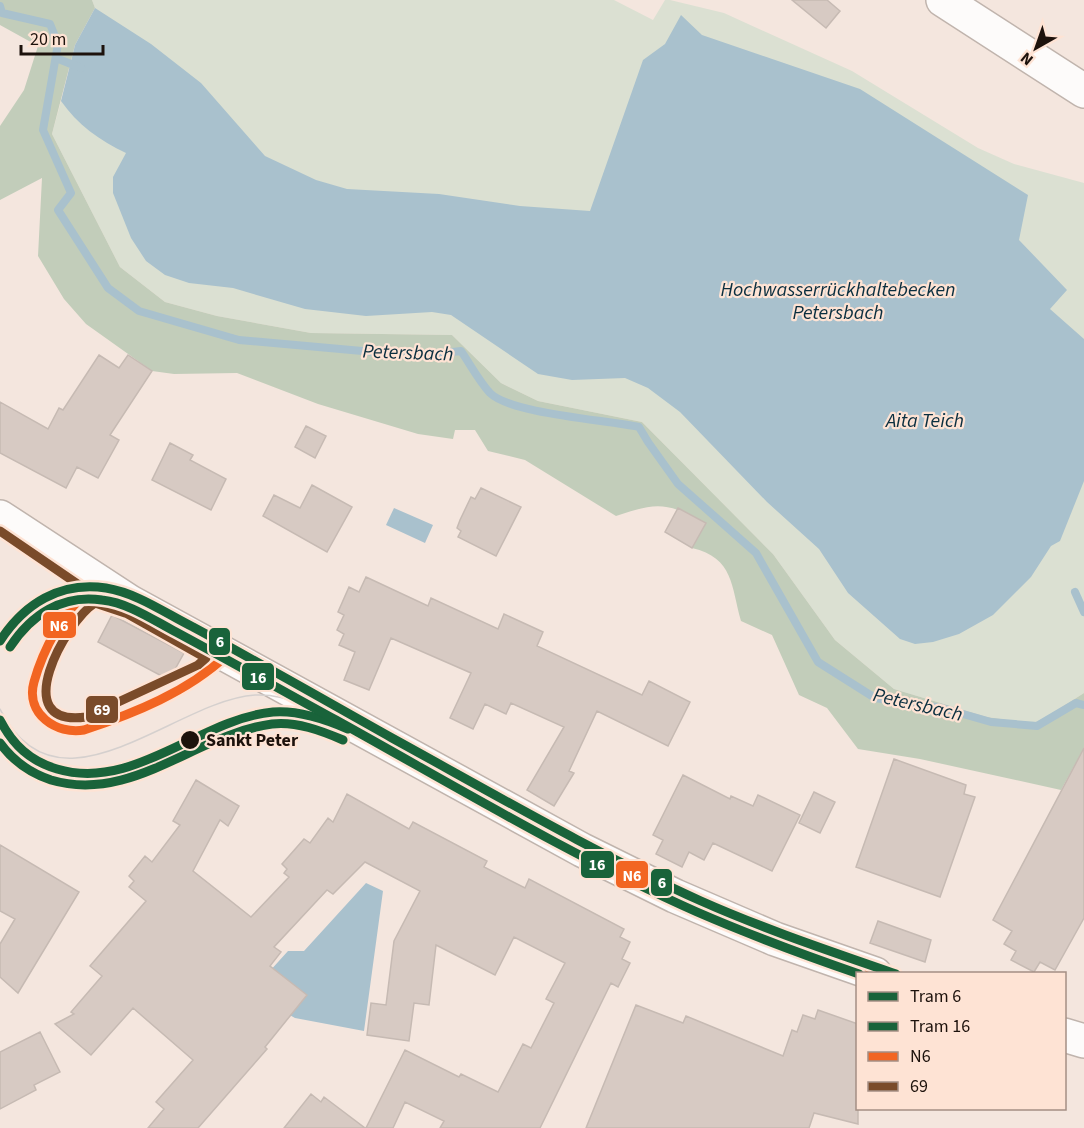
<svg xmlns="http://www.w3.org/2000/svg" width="1084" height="1128" font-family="'Source Sans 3',sans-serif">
	<rect width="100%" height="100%" fill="#f4e6de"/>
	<path fill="#dbe0d2" d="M92 0H614L653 20 665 0H670L724 13 852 71 978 148 1014 164 1084 183V693L1035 724 987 717 894 689 835 640 773 554 642 422 538 401 501 383 452 335 311 333 217 316 165 302 120 267 52 134 61 101 95 8Z"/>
	<path fill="#c2cdba" d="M0 0H92L95 8 75 45 52 134 120 267 165 302 217 316 311 333 452 335 501 383 538 401 642 422 773 554 835 640 894 689 987 717 1035 724 1084 693V748L1061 790 920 759 858 749 827 708 799 695 772 635 741 621C731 586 734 558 692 548L705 523C667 502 657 502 616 516L525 460 488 451 475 430H455L453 439 418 434 318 404 237 373 174 374 152 371 86 324 64 299 38 256 42 178 0 200V126L24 90 38 46 0 25Z"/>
	<path fill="#a9c1cd" d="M95 8 151 44 201 83 265 156 316 180 347 189 439 194 520 206 590 211 643 60 665 44 681 15 702 35 860 89 1028 195 1019 240 1067 290 1050 309 1084 339V481L1060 541 1051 546 1031 577 993 615 959 634 933 642 915 644 900 639 848 593 819 549 767 502 680 412 648 388 625 378 572 380 538 374 451 315 432 312 366 316 305 309 233 288 189 283 165 275 146 261 131 238 113 193V177L126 153C100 141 77 124 61 101L75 45Z
		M394 508 433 525 425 543 386 525Z
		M366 883 383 891 364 1031 295 1018 250 993 288 951H304Z"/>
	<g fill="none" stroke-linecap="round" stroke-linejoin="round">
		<path stroke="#a9c1cd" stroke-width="8" d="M0 6 2 13 50 24 58 44 43 130 71 193 58 210 108 288 139 311 239 340 418 356 461 351C470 364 479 381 490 393 511 414 607 420 639 427L648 442 678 484 756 553 818 662 875 698 942 708 991 722 1037 726 1076 703 1084 705
			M56 58 81 68
			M1075 592 1084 612"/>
	</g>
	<path fill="#d7cac3" stroke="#c6bab3" stroke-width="1.5" d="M792 0H827L840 11 826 28Z
		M99 355 119 368 128 355 152 371 110 435 119 440 98 478 77 467 66 488 0 453V402L48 429 59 408 63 410Z
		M306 426 326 436 315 458 295 447Z
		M170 443 193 455 190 460 226 479 211 510 152 480Z
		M312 485 352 507 327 552 263 516 274 495 300 508Z
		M481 488 521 507 496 556 458 537 461 531 457 528 460 520 471 497 475 499Z
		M678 508 706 523 692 548 665 532Z
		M366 577 428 606 431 598 498 629 504 614 543 632 537 646 642 695 649 681 690 702 668 746 597 711 569 771 574 773 554 806 527 790 564 727 511 703 506 714 485 704 473 729 450 718 471 673 391 638 369 690 344 680 355 652 339 645 344 634 337 630 344 615 338 612 349 587 359 592Z
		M112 615 184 653 169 680 98 642Z
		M1084 748V918L1055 970 1040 962 1034 972 1011 960 1016 951 1004 944 1012 931 993 920Z
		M894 759 966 785 964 794 975 797 940 897 856 867Z
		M683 775 730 799 731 796 753 806 758 795 800 815 772 871 713 843 704 860 689 852 682 867 656 854 663 840 653 835Z
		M196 780 239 806 228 826 220 820 193 871 251 917 289 877 284 873 287 869 282 864 304 839 310 843 328 818 333 822 347 794 409 829 413 822 487 861 484 867 525 888 529 879 624 929 620 937 630 942 622 959 630 963 618 987 611 983 540 1128H440L444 1121 405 1102 393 1128H366L405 1050 459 1077 461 1074 498 1092 523 1044 531 1048 554 1003 546 999 565 963 514 937 495 975 436 945 429 1005 414 1003 409 1041 367 1035 371 1003 386 1005 394 941 420 891 365 862 333 894 327 890 274 947 281 952 270 966 307 995 265 1047 267 1049 198 1128H148L164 1109 156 1102 193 1060 133 1008 91 1055 55 1024 74 1014 71 1012 102 976 90 966 146 901 129 887 134 881 129 876 145 856 152 862 180 825 173 821Z
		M814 792 835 802 820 833 799 823Z
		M0 845 79 892 18 993 0 977V944L15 919 0 911Z
		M878 921 931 940 925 962 870 943Z
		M636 1005 683 1023 686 1016 783 1056 792 1030 797 1032 803 1015 815 1019 818 1010 858 1024V1124L814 1113 809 1128H586Z
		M40 1032 60 1072 34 1085 36 1090 0 1109V1052Z
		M311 1094 321 1102 324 1097 365 1128H284Z"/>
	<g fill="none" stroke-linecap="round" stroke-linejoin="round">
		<g stroke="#c0b4ad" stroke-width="36">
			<path id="minor" d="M943 0 1084 91
				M0 517 130 602 582 850 675 896 775 939 875 974
				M1064 1035 1084 1041"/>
		</g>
		<use href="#minor" stroke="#fdfbfa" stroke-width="33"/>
		<path stroke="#d5d0ce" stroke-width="1.5" d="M0 643C31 574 100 579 157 608
			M0 709C58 825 175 700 255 695 297 693 333 720 368 739"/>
		<g stroke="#fee3d4" stroke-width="14">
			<path id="bus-1" d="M226 656C187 692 135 713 84 730 57 735 25 714 34 682 42 653 64 607 90 592H105L130 602 582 850 675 896 775 939 874 974"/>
		</g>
		<g stroke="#fee3d4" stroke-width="14">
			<path id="bus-2" d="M0 531 79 585
				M125 613 95 603C66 621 6 728 86 717L198 665 206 658 126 613"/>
		</g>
		<use href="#bus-1" stroke="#f26522" stroke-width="9"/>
		<use href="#bus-2" stroke="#7a4b2a" stroke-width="9"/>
		<g stroke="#fee3d4" stroke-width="14">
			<path id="tram-1" d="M0 641C24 604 60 581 106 588 137 593 165 613 193 627 260 663 326 701 392 738 494 794 595 853 701 901 764 929 830 951 896 974
				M0 720C13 745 30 761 57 769 134 792 199 719 273 712 298 710 325 719 348 729"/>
		</g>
		<g stroke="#fee3d4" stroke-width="14">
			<path id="tram-2" d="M10 647C31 615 62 594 102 600 129 603 153 620 176 632 230 661 283 691 336 720 455 786 573 857 697 912 750 935 804 955 859 974
				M0 743C13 761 30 773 51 780 132 804 196 734 272 724 296 721 322 731 343 740"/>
		</g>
		<use href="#tram-1" stroke="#19633a" stroke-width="9"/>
		<use href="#tram-2" stroke="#19633a" stroke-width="9"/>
	</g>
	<circle fill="#1d120c" stroke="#fee3d4" stroke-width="2" cx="190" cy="740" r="10"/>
	<g text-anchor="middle" stroke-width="4.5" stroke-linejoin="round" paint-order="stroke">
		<g font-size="18" font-weight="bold" fill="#1d120c" stroke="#fee3d4" text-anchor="start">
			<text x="206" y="746">Sankt Peter</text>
		</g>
		<g font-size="20" font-style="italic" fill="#0a2e3f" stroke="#fee3d4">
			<text x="838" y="296">Hochwasserrückhaltebecken<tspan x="838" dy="23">Petersbach</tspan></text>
			<text transform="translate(408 352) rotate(2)" y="7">Petersbach</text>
			<text x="925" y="427">Aita Teich</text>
			<text transform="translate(918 704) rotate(13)" y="7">Petersbach</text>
		</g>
	</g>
	<g stroke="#fee3d4" stroke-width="2">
		<rect x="42" y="611" width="35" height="28" rx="6" fill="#f26522"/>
		<rect x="208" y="627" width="23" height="29" rx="6" fill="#19633a"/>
		<rect x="241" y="662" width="34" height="29" rx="6" fill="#19633a"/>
		<rect x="85" y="695" width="34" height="29" rx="6" fill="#7a4b2a"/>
		<rect x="580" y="850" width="35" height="29" rx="6" fill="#19633a"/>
		<rect x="615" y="860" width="34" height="29" rx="6" fill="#f26522"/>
		<rect x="650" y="868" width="23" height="29" rx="6" fill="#19633a"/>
	</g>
	<g font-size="16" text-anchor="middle" font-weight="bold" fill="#fff">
		<text x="59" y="631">N6</text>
		<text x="220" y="647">6</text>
		<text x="258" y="683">16</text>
		<text x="102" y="715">69</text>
		<text x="597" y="870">16</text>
		<text x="632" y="881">N6</text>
		<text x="662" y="888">6</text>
	</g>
	<rect x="856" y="972" width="210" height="138" fill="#fee3d4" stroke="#a48f84" stroke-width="1.5"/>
	<rect x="868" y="992" width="30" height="9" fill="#19633a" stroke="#a48f84" stroke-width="1.5"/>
	<text x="910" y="1002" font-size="18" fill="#1d120c">Tram 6</text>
	<rect x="868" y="1022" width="30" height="9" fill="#19633a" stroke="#a48f84" stroke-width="1.5"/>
	<text x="910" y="1032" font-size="18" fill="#1d120c">Tram 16</text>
	<rect x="868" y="1052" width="30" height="9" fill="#f26522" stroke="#a48f84" stroke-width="1.5"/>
	<text x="910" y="1062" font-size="18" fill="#1d120c">N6</text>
	<rect x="868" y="1082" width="30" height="9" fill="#7a4b2a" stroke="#a48f84" stroke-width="1.5"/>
	<text x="910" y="1092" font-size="18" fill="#1d120c">69</text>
	<g transform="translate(1036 48) rotate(220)" stroke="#fee3d4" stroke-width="4.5" paint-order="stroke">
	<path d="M0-4.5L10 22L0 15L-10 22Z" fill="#1d120c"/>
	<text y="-9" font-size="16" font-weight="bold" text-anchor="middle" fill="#1d120c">N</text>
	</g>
	<path d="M21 45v9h82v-9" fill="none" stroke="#1d120c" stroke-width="3"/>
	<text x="30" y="45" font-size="18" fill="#1d120c" stroke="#fee3d4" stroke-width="4.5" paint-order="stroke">20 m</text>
</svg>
